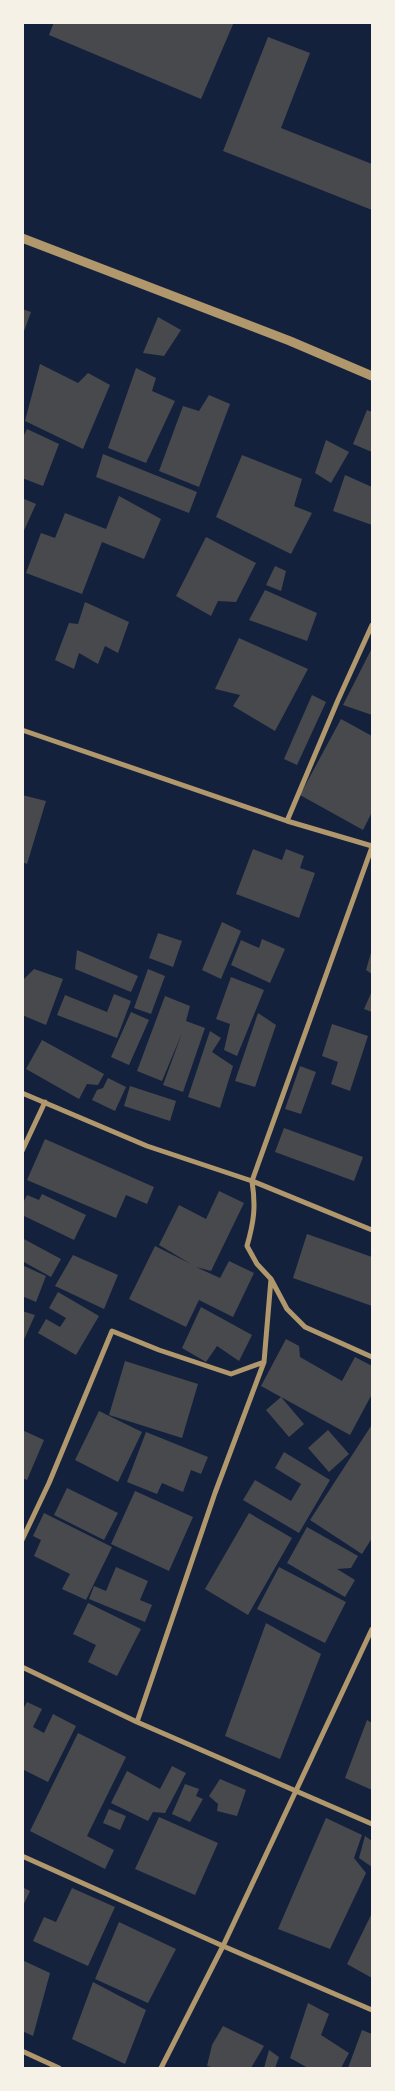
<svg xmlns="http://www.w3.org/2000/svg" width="395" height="2091" font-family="Montserrat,sans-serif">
	<rect width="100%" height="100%" fill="#14213d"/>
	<path fill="#48494c" d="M54 22H234L201 99 49 35Z
		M268 37 310 53 281 128 372 164V210L223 151Z
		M22 309 31 312 23 334H22Z
		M158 317 181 330 164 356 143 353Z
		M40 364 78 383 88 373 110 385 83 449 25 421Z
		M136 368 156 378 152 391 175 401 146 463 108 448Z
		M209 395 230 404 199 487 159 471 183 406 199 411Z
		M367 410 372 412V452L353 444Z
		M27 429 59 444 43 486 22 478V439Z
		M326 440 349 452 331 483 315 473Z
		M103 454 197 492 189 513 96 477Z
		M242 455 302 479 294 506 312 513 291 554 216 517Z
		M345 475 372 487V525L333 511Z
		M119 496 161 519 144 559 102 542 82 594 26 573 41 533 55 538 65 513 106 529Z
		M22 498 36 504 22 535Z
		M206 537 256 563 236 602 218 601 211 616 176 596Z
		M275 566 286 571 281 591 266 585Z
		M265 590 317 613 307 641 249 620Z
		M85 602 129 622 118 653 105 646 98 664 79 653 74 669 55 660 69 623 78 624Z
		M239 638 308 669 275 731 233 706 240 695 215 689Z
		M372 648V715L343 705Z
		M312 695 326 702 297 765 284 759Z
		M341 719 372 736V812L363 830 300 795Z
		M22 795 46 801 27 864 22 862Z
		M253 849 282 860 286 849 304 856 300 868 315 873 299 918 236 894Z
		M222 922 241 931 221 979 202 970Z
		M158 933 182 941 173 967 149 958Z
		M262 939 285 949 270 983 231 965 241 940 259 948Z
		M372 949V974L366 970Z
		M77 950 138 976 131 992 75 969Z
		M34 969 63 979 46 1025 22 1015V984L24 979Z
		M148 969 165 976 151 1014 134 1008Z
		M231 977 264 990 237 1056 224 1050 230 1024 216 1019Z
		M372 991V1012L364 1009Z
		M114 994 131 1001 117 1038 57 1015 65 995 107 1012Z
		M165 996 190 1006 186 1021 205 1028 183 1092 163 1085 182 1033 162 1081 137 1071Z
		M131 1012 149 1020 129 1065 111 1057Z
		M258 1013 276 1025 255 1087 235 1081Z
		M332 1024 368 1036 350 1091 331 1084 338 1062 322 1056Z
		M210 1031 221 1038 212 1052 233 1066 220 1108 188 1097Z
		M42 1040 104 1074 98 1085 87 1084 79 1099 26 1069Z
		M300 1066 316 1072 301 1114 285 1109Z
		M108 1078 126 1087 115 1111 92 1100 97 1090 103 1088Z
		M130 1086 176 1101 170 1121 124 1106Z
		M284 1128 363 1157 354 1181 275 1152Z
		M45 1139 154 1187 147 1204 126 1195 116 1218 27 1180Z
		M219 1191 244 1203 211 1271 196 1267 220 1278 229 1261 254 1273 233 1317 199 1300 186 1327 129 1299 155 1246 191 1264 159 1245 179 1205 206 1219Z
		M42 1194 86 1215 74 1240 22 1215V1205L27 1195 39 1200Z
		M307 1234 372 1257V1306L293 1278Z
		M22 1238 61 1259 51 1277 22 1261Z
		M73 1255 118 1275 104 1309 55 1286Z
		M22 1265 46 1276 36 1302 22 1296Z
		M58 1292 99 1316 76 1355 38 1333 46 1319 60 1327 66 1318 49 1308Z
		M201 1307 252 1335 239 1361 217 1346 206 1362 182 1348Z
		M22 1311 35 1315 22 1344Z
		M286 1339 299 1346 300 1357 342 1381 355 1357 372 1366V1394L350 1435 261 1386Z
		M125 1361 198 1384 182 1438 109 1415Z
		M281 1397 304 1424 289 1437 266 1410Z
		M99 1411 142 1432 118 1482 75 1460Z
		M371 1426 372 1427V1538L362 1554 310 1520Z
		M22 1430 44 1440 27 1480 22 1478Z
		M328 1430 349 1454 329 1472 308 1448Z
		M146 1432 208 1457 201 1474 191 1470 183 1492 162 1483 157 1494 127 1482Z
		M284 1452 330 1480 299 1533 243 1500 255 1480 291 1501 301 1484 275 1468Z
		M67 1488 118 1513 104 1540 54 1515Z
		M135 1491 193 1517 169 1571 111 1544Z
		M44 1513 112 1547 86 1600 62 1589 70 1574 34 1556 41 1540 33 1536Z
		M249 1513 292 1538 248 1615 205 1589Z
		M307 1527 358 1556 351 1568 337 1569 355 1580 345 1597 287 1563Z
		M116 1567 148 1581 140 1600 152 1605 145 1622 89 1599 94 1586 106 1591Z
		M279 1567 346 1602 325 1643 257 1609Z
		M88 1603 141 1629 117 1676 88 1662 96 1645 73 1634Z
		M266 1623 321 1654 280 1759 225 1736Z
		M27 1702 42 1709 33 1727 44 1733 53 1714 76 1726 48 1782 22 1769V1711Z
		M367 1720 372 1723V1790L345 1778Z
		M78 1733 126 1757 87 1836 114 1850 105 1869 30 1831Z
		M172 1766 186 1773 165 1813 153 1812 148 1821 111 1803 127 1771 160 1789Z
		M220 1779 246 1790 237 1816 217 1811 218 1804 209 1796Z
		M185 1784 199 1789 196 1796 203 1799 190 1822 172 1814Z
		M109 1809 126 1816 120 1830 103 1823Z
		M159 1817 218 1843 195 1895 135 1869Z
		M326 1818 362 1835 354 1858 366 1873 330 1949 278 1929Z
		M365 1836 372 1841V1867L359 1858Z
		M22 1887 30 1891 22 1908Z
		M72 1888 115 1907 88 1966 33 1941 44 1917 56 1922Z
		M372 1913V1978L347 1964Z
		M119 1922 176 1949 148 2003 95 1979Z
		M22 1960 50 1973 33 2036 22 2031Z
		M93 1982 146 2010 125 2064 72 2039Z
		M308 2003 329 2014 321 2035 349 2053 341 2068H308L290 2058Z
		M223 2026 264 2046 251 2068H216L207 2066 212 2045Z
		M362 2030 372 2034V2068H348Z
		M269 2050 279 2057 275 2068H264Z"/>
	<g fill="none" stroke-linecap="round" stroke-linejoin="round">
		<path stroke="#b1986c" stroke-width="5" d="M22 730 287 821 372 846
			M287 821 338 700 372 625
			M372 847 252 1181C256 1207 254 1221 247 1246L257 1264 271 1279 287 1309 305 1327 372 1357
			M22 1093 147 1146 252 1181 372 1230
			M22 1151 45 1102
			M22 1540 49 1483 112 1331 159 1350 231 1374 264 1362 271 1279
			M22 1667 137 1722 372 1824
			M137 1722 215 1493 264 1362
			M22 1856 223 1946 372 2010
			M22 2051 59 2068
			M161 2068 223 1946 372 1629"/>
		<path stroke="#b1986c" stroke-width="9" d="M22 238 290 341 372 376"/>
	</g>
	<rect width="395" height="2091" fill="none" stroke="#f6f1e7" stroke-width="48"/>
</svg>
